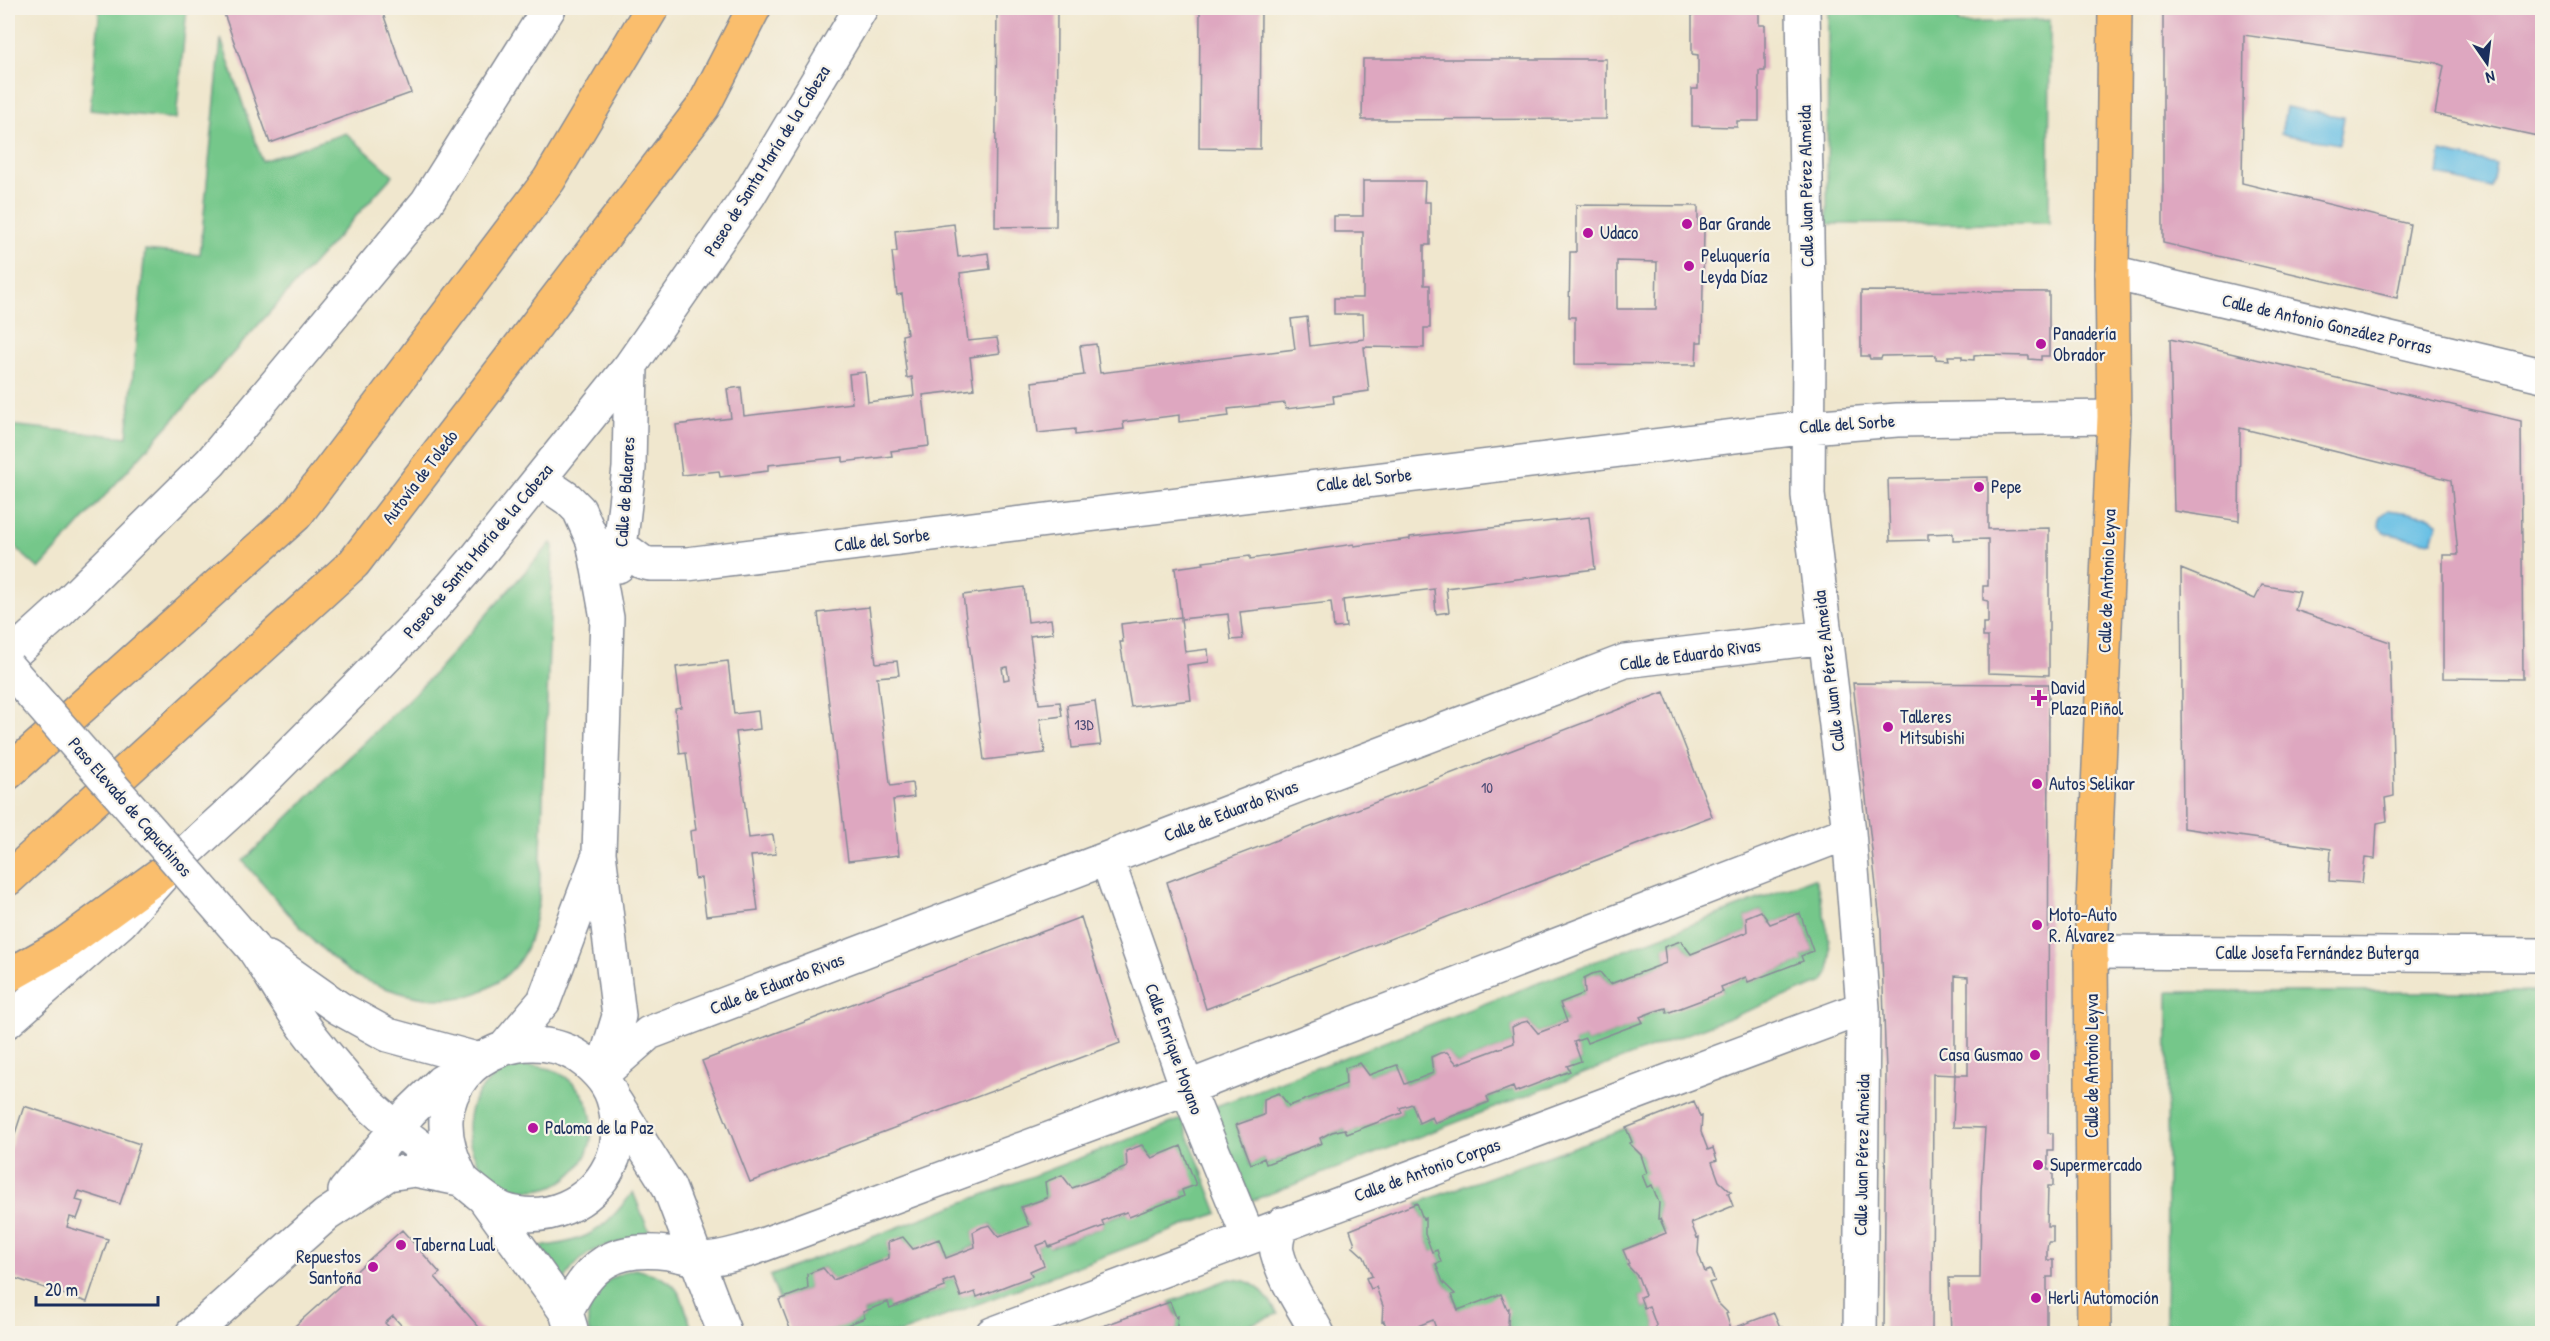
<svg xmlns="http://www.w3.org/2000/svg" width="2550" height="1341" font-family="'Patrick Hand',sans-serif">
	<rect width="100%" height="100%" fill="#f7f3e8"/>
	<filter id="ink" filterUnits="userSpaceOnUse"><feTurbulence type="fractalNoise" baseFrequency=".0167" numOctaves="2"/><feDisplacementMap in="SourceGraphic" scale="12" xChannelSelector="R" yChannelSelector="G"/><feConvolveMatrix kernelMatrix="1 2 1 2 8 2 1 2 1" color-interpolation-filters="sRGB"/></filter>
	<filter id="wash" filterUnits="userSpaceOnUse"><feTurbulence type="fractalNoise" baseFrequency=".008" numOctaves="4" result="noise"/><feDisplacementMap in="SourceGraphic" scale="24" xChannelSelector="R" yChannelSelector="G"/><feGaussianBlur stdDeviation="1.35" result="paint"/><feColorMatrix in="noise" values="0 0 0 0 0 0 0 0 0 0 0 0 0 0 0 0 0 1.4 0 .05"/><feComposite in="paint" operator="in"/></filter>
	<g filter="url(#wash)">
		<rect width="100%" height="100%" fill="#f0e7ce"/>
		<path fill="#74c78a" stroke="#487b74" stroke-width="1.5" fill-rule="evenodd" d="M100 8H187L176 119 90 110Z
			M1828 8H1957L1958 23 2050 20 2049 223 1827 224Z
			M221 39 262 161 346 133 393 175 39 569 8 541V425L127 437 145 250 200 255Z
			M551 543 553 546 539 902C534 924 530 949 515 966 479 1008 427 1004 380 986 371 982 359 979 351 973 309 942 277 900 243 861L426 682Z
			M1811 879H1815L1818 887C1822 908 1840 967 1823 982L1251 1201 1211 1108ZM1761 911 1770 924 1800 913 1813 951 1801 956 1803 961 1748 982 1746 977 1721 987 1723 991 1667 1012 1666 1008 1640 1017 1642 1022 1587 1043 1585 1038 1574 1042 1581 1061 1567 1066 1569 1071 1487 1097 1489 1102 1435 1123 1432 1117 1419 1122 1412 1104 1400 1108 1402 1113 1347 1134 1345 1129 1320 1138 1321 1144 1266 1164 1264 1158 1250 1164 1236 1125 1264 1115V1099L1279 1094 1289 1106 1346 1084 1345 1068 1360 1063 1369 1075 1397 1065 1405 1084 1433 1073 1431 1057 1447 1052 1457 1064 1514 1043 1512 1027 1528 1021 1538 1033 1567 1022 1560 1003 1585 993 1584 978 1600 972 1610 984 1666 963 1664 948 1681 941 1691 954 1747 932 1746 917Z
			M2168 992H2542V1333H2166Z
			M468 1128a62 62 0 1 1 124 0a62 62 0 1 1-124 0Z
			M1182 1119 1218 1213 901 1333H823L865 1318 863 1312 888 1302 891 1308 945 1288 943 1282 954 1278 961 1296 975 1292 977 1297 1031 1276 1030 1271 1043 1265 1036 1246 1047 1242 1050 1247 1104 1226 1102 1221 1127 1212 1129 1216 1184 1196 1182 1190 1195 1185 1181 1147 1152 1158 1141 1145 1127 1151V1167L1021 1207 1029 1226 999 1237 990 1225 973 1232 975 1246 946 1258 939 1239 913 1249 903 1237 888 1243 889 1258 833 1280 823 1268 807 1274 808 1289 779 1300 770 1276Z
			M1626 1128 1632 1142 1630 1144 1641 1155 1659 1203 1658 1219 1666 1233 1623 1250 1629 1264 1627 1265 1638 1277 1645 1295 1640 1297 1644 1308 1649 1306 1656 1325V1333H1511L1508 1324V1308L1458 1310 1452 1295 1454 1294 1443 1282 1436 1264 1441 1262 1437 1251 1432 1252 1425 1234V1219H1423L1417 1203Z
			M633 1192 652 1239C611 1244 586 1243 563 1282L534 1247C586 1243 602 1232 633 1192Z
			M635 1269C681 1279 680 1292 693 1333L589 1334C583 1297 601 1278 635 1269Z
			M1229 1279C1257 1279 1264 1293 1278 1314L1227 1333H1176L1177 1317 1170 1302Z"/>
		<path fill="#67c0e5" stroke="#4178a2" stroke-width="1.5" d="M2286 107 2344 117 2339 144 2281 134Z
			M2441 152 2496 164 2491 188 2438 175Z
			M2388 510 2431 516 2438 523 2432 540 2425 541 2384 533 2379 526 2380 516Z"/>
		<g id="blocks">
			<path fill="#dea7c0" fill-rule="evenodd" d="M222 8H381L411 93 270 143Z
				M997 8H1057L1056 226 995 227Z
				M1200 8H1261L1260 149 1199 148Z
				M1692 8H1759V25H1765V71H1759V121H1737V127L1692 126V89H1698V55L1692 54Z
				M2163 8H2542V137L2435 114 2444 66 2437 63 2244 35 2242 183 2410 224 2397 298 2163 243Z
				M1363 59H1606V119L1362 120Z
				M1363 181H1425L1424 202H1430V245H1424V285H1430V328H1424V348L1364 347 1369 391 1333 396 1334 403 1286 409 1285 403 1228 409 1229 416 1179 422V415L1123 422 1124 429 1075 435V429L1038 433 1032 382 1084 375 1080 346 1096 344 1100 373 1295 349 1291 319 1307 317 1310 346 1364 339 1363 314H1334V298H1363V232H1334V216H1363Z
				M1576 205 1698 206V230H1704L1702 342H1697L1696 365 1575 364V317H1569L1570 252H1576ZM1617 261 1657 262 1656 309H1617Z
				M954 224 958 257 988 253 990 269 960 273 968 341 997 338 1000 353 970 357 974 389 923 395 929 446 891 451 892 456 843 462V457L768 465V471L720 477 719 471 682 475 676 425 731 418 727 389 741 387 744 416 852 403 849 374 865 372 868 402 914 396 912 377 907 378 902 335 907 334 902 294 897 295 892 252H897L895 231Z
				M1861 291 2049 292V356H2041V360L2029 359V356L1984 355 1974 356V360L1962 359V356H1948L1949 360 1936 359V355L1882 356 1881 359H1870L1869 356H1861Z
				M2170 339 2521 421 2523 679 2443 678V555H2458L2451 480 2240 428 2239 521 2174 511Z
				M1988 477V529L2049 528V675L1988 673V637H1983V623H1988V601L1983 600V586H1988V539L1953 540V533L1928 534V540L1890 541 1888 479Z
				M1589 517 1595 569 1446 588 1449 612 1436 614 1434 589 1343 600 1346 627 1334 628 1331 602 1240 612 1243 639 1231 640 1228 614 1181 619 1185 652 1208 649 1209 662 1187 665 1191 700 1131 707 1120 642H1123L1121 624 1181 617 1175 568 1204 564 1203 562 1250 556V559L1354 544V546L1410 539V537Z
				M2181 569 2255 599 2262 585 2300 592 2295 610 2390 642 2394 796 2385 798 2387 821 2377 823 2375 859 2365 858 2362 883 2329 881 2331 849 2183 828Z
				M1024 587 1028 622 1051 619 1053 633 1030 636 1039 704 1060 702 1062 716 1040 719 1045 753 984 760 963 595ZM1007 667 1009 679 1004 680 1002 668Z
				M869 607 876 663 897 661 899 675 877 677 890 783 891 786 912 783 914 797 893 800 899 855 848 861 818 613Z
				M728 661 734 714 758 711 760 729 736 732 749 838 773 835 776 854 751 856 758 910 706 916 701 878 695 879 690 831 696 830 686 753 680 754 675 708 681 707 676 667Z
				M1853 683 2049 684 2048 1133H2053V1150H2048V1170H2053V1186H2048L2047 1226H2053V1242H2048L2047 1249V1260H2053V1277H2047V1334H1951L1949 1278H1980L1981 1191 1985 1128 1953 1127 1955 1075H1968V977L1955 976V1075L1933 1074 1932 1334H1884L1886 1072 1881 930Z
				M1664 692 1712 816 1206 1009 1167 882Z
				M1095 701 1101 745 1072 748 1067 705Z
				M1761 911 1770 924 1800 913 1813 951 1801 956 1803 961 1748 982 1746 977 1734 982 1721 987 1723 992 1667 1013 1666 1008 1653 1012 1640 1017 1643 1022 1587 1043 1585 1038 1574 1042 1581 1061 1567 1066 1570 1071 1515 1092 1513 1087 1487 1097 1489 1102 1435 1123 1432 1117 1419 1123 1412 1104 1400 1108 1402 1113 1347 1134 1345 1129 1332 1132 1320 1138 1322 1143 1266 1164 1264 1158 1251 1164 1236 1125 1264 1115V1099L1271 1096 1279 1093 1289 1106 1346 1084 1345 1068 1360 1063 1369 1075 1397 1065 1405 1084 1433 1073 1431 1057 1440 1053 1447 1052 1457 1064 1514 1043 1512 1027 1520 1023 1528 1021 1538 1033 1567 1022 1560 1003 1585 993 1584 978 1592 974 1600 972 1610 984 1666 963 1664 947 1672 944 1681 941 1691 954 1747 932 1746 917Z
				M1081 917 1120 1043 750 1182 702 1061Z
				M1694 1101 1700 1117 1702 1116 1701 1132 1708 1150 1713 1148 1717 1160 1712 1162 1719 1181 1731 1192 1728 1193 1733 1206 1691 1223 1697 1238 1699 1237 1698 1253 1705 1272 1710 1270 1715 1281 1709 1283 1717 1302 1728 1313 1726 1314 1731 1329 1774 1313 1780 1327H1782L1781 1334H1656V1325L1649 1306 1644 1308 1640 1297 1645 1295 1638 1277 1627 1265 1629 1264 1623 1250 1666 1233 1660 1219H1658L1659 1203 1652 1185 1647 1187 1642 1175 1647 1173 1641 1155 1629 1143 1632 1142 1626 1128Z
				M24 1106 140 1144 120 1204 79 1191 76 1200 83 1202 80 1211 77 1219 70 1217 67 1227 108 1239 87 1302 8 1276V1155Z
				M1142 1145 1152 1158 1181 1146 1196 1185 1182 1190 1184 1196 1129 1217 1127 1212 1114 1216 1102 1221 1104 1226 1049 1247 1047 1242 1036 1246 1044 1265 1030 1271 1032 1276 977 1297 975 1292 961 1297 954 1278 943 1282 945 1287 890 1308 888 1302 863 1312 865 1318 823 1334H792L779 1300 808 1289 807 1274 823 1268 833 1280 889 1258 888 1242 903 1237 913 1249 939 1239 946 1258 975 1247 973 1232 982 1227 990 1225 999 1237 1029 1226 1021 1207 1047 1198 1045 1182 1062 1175 1072 1188 1099 1178 1127 1167 1126 1151Z
				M1417 1203 1423 1219 1425 1218V1234L1432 1252 1437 1250 1441 1262 1436 1264 1443 1282 1455 1294 1452 1295 1458 1310 1501 1294 1507 1309 1509 1308 1508 1324 1511 1334H1438L1433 1320 1398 1334H1389L1384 1321 1382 1322 1383 1306 1376 1287 1371 1289 1366 1278 1372 1276 1364 1257 1352 1246 1355 1244 1350 1230Z
				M402 1230 440 1273 435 1277 485 1334H409L393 1316 385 1323 390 1328 385 1334H286Z
				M1170 1302 1176 1317 1178 1316 1176 1334H1102L1100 1327Z"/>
		</g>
	</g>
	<g filter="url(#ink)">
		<use href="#blocks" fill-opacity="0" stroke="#868b96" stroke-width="1.5"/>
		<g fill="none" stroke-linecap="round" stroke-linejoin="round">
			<g stroke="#868b96" stroke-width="36">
				<path id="minor" d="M1803 8 1809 351 1808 495 1849 832 1863 1008 1860 1334
					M2112 273 2542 375
					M540 480 568 499 579 510 593 541 607 618 599 853 619 1016 601 1075
					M622 547 642 562 650 564H687L1809 427 1897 420 2114 417
					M618 566 629 468 631 365
					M8 658 60 611 211 462 427 202 549 8
					M1107 859 1187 1088 1248 1236
					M253 948C274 979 292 1013 316 1042 333 1063 350 1084 369 1104 393 1128 426 1150 453 1172 466 1183 489 1204 504 1210 546 1224 591 1204 610 1165 619 1148 619 1130 616 1112 613 1090 603 1077 587 1063 538 1022 452 1050 446 1119 445 1141 452 1159 462 1179
					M2091 952 2542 955
					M268 958 339 1008 388 1035 480 1060
					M8 1021 121 922 170 867 250 794 362 682 431 610 476 558 631 365 749 195 861 8
					M506 1046 544 1001 597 860
					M601 1075 649 1033 1625 661 1826 637
					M616 1103 669 1187 725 1334
					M345 1191 410 1112 441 1082 465 1068
					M484 1198 566 1312 571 1329
					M1282 1224C1279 1233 1275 1242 1277 1252 1284 1280 1304 1308 1318 1334
					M566 1312C589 1264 613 1246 668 1253 678 1254 689 1259 699 1259 716 1260 733 1254 749 1250L1187 1088 1849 832
					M192 1334 326 1215 388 1174 415 1170 460 1179
					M992 1334 1863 1008"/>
			</g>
			<g stroke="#868b96" stroke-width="36">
				<path id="major" d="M2094 1334 2091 952 2114 417 2112 273 2115 8"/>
			</g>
			<g stroke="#868b96" stroke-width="36">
				<path id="highway" d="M8 773 296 515 549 180 652 8
					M8 879 354 563 703 107 754 8
					M8 976 63 945 170 867"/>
			</g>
			<use href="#minor" stroke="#fff" stroke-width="33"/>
			<use href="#major" stroke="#fabe6d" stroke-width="33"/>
			<use href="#highway" stroke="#fabe6d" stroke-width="33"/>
			<g stroke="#868b96" stroke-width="36" stroke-linecap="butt">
				<path id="minor-bridge" d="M8 667 253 948"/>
			</g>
			<use href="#minor-bridge" stroke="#fff" stroke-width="33"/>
		</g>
	</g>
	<g fill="#b5179e" stroke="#f7f3e8" stroke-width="2">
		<circle cx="1687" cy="224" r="6"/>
		<circle cx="1588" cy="233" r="6"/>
		<circle cx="1689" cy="266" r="6"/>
		<circle cx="2041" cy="344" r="6"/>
		<circle cx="1979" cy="487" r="6"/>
		<path d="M2036 689h6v6h6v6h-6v6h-6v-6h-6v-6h6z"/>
		<circle cx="1888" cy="727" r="6"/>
		<circle cx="2037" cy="784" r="6"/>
		<circle cx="2037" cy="925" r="6"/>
		<circle cx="2035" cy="1055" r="6"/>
		<circle cx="533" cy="1128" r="6"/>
		<circle cx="2038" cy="1165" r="6"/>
		<circle cx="401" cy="1245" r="6"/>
		<circle cx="373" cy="1267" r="6"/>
		<circle cx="2036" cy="1298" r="6"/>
	</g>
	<g text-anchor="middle" stroke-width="4.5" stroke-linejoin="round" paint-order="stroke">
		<g font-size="15" fill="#4c4d76">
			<text x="1084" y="730">13D</text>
			<text x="1487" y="793">10</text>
		</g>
		<g font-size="18" fill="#1b2f5e" stroke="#f7f3e8">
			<text transform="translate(767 161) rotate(-58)" y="6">Paseo de Santa María de la Cabeza</text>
			<text transform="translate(1806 186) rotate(-91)" y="6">Calle Juan Pérez Almeida</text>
			<text transform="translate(2327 324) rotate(13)" y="6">Calle de Antonio González Porras</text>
			<text transform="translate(1847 424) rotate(-4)" y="6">Calle del Sorbe</text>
			<text transform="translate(420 477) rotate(-53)" y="6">Autovía de Toledo</text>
			<text transform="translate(1364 480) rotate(-7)" y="6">Calle del Sorbe</text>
			<text transform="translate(625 492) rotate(-86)" y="6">Calle de Baleares</text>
			<text transform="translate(882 540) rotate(-7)" y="6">Calle del Sorbe</text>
			<text transform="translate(478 551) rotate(-50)" y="6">Paseo de Santa María de la Cabeza</text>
			<text transform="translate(2107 581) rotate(-88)" y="6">Calle de Antonio Leyva</text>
			<text transform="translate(1690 655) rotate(-8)" y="6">Calle de Eduardo Rivas</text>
			<text transform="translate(1829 671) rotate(-97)" y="6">Calle Juan Pérez Almeida</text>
			<text transform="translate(130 807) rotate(49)" y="6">Paso Elevado de Capuchinos</text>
			<text transform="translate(1231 811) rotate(-21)" y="6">Calle de Eduardo Rivas</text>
			<text x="2317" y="959">Calle Josefa Fernández Buterga</text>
			<text transform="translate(777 984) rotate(-21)" y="6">Calle de Eduardo Rivas</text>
			<text transform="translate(1174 1049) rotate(70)" y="6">Calle Enrique Moyano</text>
			<text transform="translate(2092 1066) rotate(-90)" y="6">Calle de Antonio Leyva</text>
			<text transform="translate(1862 1155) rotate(-89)" y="6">Calle Juan Pérez Almeida</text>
			<text transform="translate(1427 1170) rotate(-20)" y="6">Calle de Antonio Corpas</text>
		</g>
		<g font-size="18" fill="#1b2f5e" stroke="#f7f3e8" text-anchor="start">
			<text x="1699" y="230">Bar Grande</text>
			<text x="1600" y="239">Udaco</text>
			<text x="1701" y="262">Peluquería<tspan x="1701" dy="21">Leyda Díaz</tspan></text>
			<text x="2053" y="340">Panadería<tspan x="2053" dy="21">Obrador</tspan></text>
			<text x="1991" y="493">Pepe</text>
			<text x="2051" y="694">David<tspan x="2051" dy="21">Plaza Piñol</tspan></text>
			<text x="1900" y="723">Talleres<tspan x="1900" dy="21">Mitsubishi</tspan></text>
			<text x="2049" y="790">Autos Selikar</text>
			<text x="2049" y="921">Moto-Auto<tspan x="2049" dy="21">R. Álvarez</tspan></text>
			<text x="2023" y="1061" text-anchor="end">Casa Gusmao</text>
			<text x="545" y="1134">Paloma de la Paz</text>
			<text x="2050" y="1171">Supermercado</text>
			<text x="413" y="1251">Taberna Lual</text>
			<text x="361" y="1263" text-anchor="end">Repuestos<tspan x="361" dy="21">Santoña</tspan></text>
			<text x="2048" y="1304">Herli Automoción</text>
		</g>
	</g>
	<rect width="2550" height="1341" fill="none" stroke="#f7f3e8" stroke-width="30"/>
	<g transform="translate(2487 63) rotate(166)" stroke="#f7f3e8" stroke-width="4.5" paint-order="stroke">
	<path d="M0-4.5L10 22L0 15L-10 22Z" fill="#1b2f5e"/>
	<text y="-9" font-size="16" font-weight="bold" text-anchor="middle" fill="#1b2f5e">N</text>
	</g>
	<path d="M36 1296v9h122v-9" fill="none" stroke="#1b2f5e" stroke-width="3"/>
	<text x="45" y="1296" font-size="18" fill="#1b2f5e" stroke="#f7f3e8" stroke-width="4.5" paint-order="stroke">20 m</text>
</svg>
